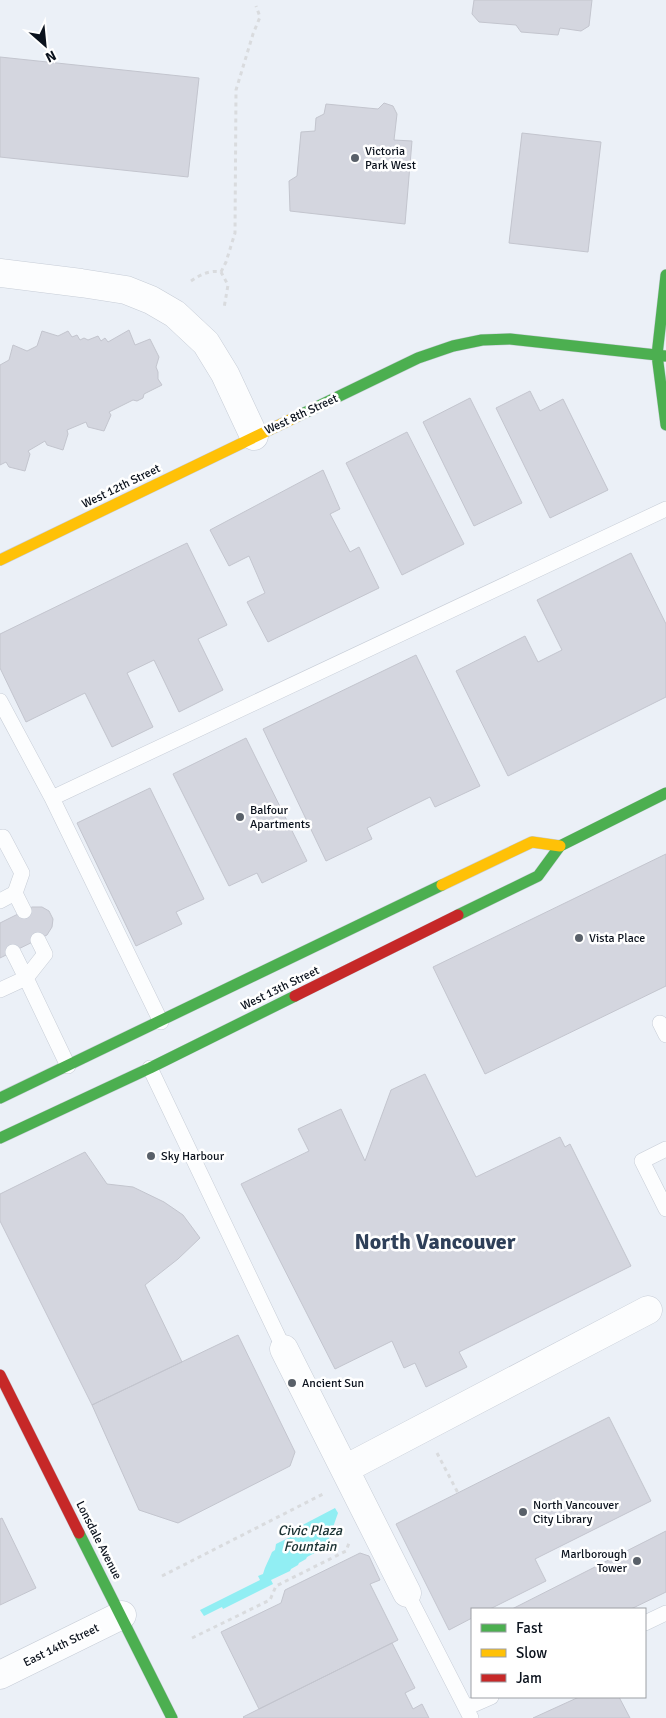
<svg xmlns="http://www.w3.org/2000/svg" width="666" height="1718" font-family="Signika,sans-serif">
	<rect width="100%" height="100%" fill="#ebf0f7"/>
	<path fill="#91eef3" d="M335 1508 338 1513 326 1547 307 1557 306 1559 299 1563 298 1565 291 1569 290 1571 271 1580 273 1584 223 1609 222 1607 204 1616 200 1610 260 1580 258 1576 263 1574C265 1566 269 1560 272 1552L275 1550 276 1544 290 1537 293 1530Z"/>
	<path fill="#d4d6df" stroke="#c3c5ce" d="M474 0H592L589 26 581 31 560 28 558 35 521 32 516 25 479 22 472 14Z
		M0 57 199 78 188 177 0 157Z
		M384 103 393 106 397 114 394 140 412 141 405 224 290 211 289 181 297 176 301 132 315 131 316 118 324 114 326 104 378 109Z
		M522 133 601 142 588 252 509 243Z
		M129 330 135 345 150 339 159 357 156 367 158 372V379L162 385 144 394 143 398 137 401 133 400 109 412 111 415 104 431 88 427 86 422 67 430 68 434 63 450 47 445 45 441 28 451 30 454 25 471 9 467 6 462 0 465V365L9 360 13 345 27 351 37 346 42 331 58 336 68 331 72 337 77 335 80 340 84 338 88 340 98 336 101 341 105 338 108 342Z
		M530 391 540 411 563 399 608 490 550 518 496 408Z
		M470 398 522 503 474 526 423 422Z
		M407 432 464 544 402 575 346 463Z
		M323 470 340 509 330 514 350 552 359 547 379 588 268 642 247 602 265 593 249 556 229 566 210 530Z
		M187 543 227 625 198 639 223 690 179 712 154 660 127 673 153 727 112 747 85 693 26 722 0 668V634Z
		M631 553 666 624V697L508 776 456 671 525 636 538 662 562 650 537 600Z
		M416 655 480 786 435 807 430 797 367 828 372 839 326 861 263 729Z
		M246 738 307 861 262 883 257 873 229 886 173 774Z
		M150 788 204 899 176 912 182 924 136 946 77 823Z
		M666 854V986L485 1074 433 967Z
		M32 907H42L49 911 53 919 52 927 47 935 0 958V923Z
		M425 1074 476 1177 560 1137 565 1147 570 1144 631 1266 459 1352 467 1367 426 1387 415 1363 404 1368 392 1341 335 1369 241 1184 309 1151 298 1129 341 1109 365 1161 391 1090Z
		M85 1152 107 1184 133 1187 164 1202 183 1215 200 1238 178 1259 145 1285 182 1362 92 1405 0 1221V1194Z
		M238 1335 295 1452 290 1466 178 1523 139 1510 92 1405Z
		M609 1417 651 1501 535 1559 546 1581 490 1609H472V1618L449 1630 396 1524Z
		M2 1518 36 1588 0 1605V1519Z
		M666 1531V1592L631 1609H512Z
		M360 1553 369 1556 380 1580 370 1584 398 1640 259 1709 221 1632 281 1603 285 1590Z
		M392 1643 415 1688 405 1693 413 1709 422 1704 429 1718H244L243 1717 259 1709Z
		M579 1697H619L630 1718H533Z"/>
	<g fill="none" stroke-linecap="round" stroke-linejoin="round">
		<g stroke="#c7cdd7" stroke-width="16">
			<path id="lane" d="M0 701 52 798 161 1022
				M52 798 666 509
				M3 837 22 873 15 893
				M0 901 15 893 24 911
				M13 952 26 978 45 954 38 940
				M0 990 26 978 68 1066
				M660 1023 666 1035
				M150 1068 284 1349
				M666 1149 642 1161 666 1209
				M407 1593 471 1718
				M645 1623 666 1613
				M466 1708 491 1697"/>
		</g>
		<g stroke="#c7cdd7" stroke-width="29">
			<path id="street" d="M0 273 81 283 126 290 151 300 175 314 206 343 225 374 254 436
				M284 1349 407 1593
				M345 1469 648 1310
				M0 1675 122 1615"/>
		</g>
		<g stroke="#c7cdd7" stroke-width="12">
			<path id="fast" d="M666 275 657 355 666 425
				M298 416 418 358 453 346 482 340 510 339 666 356
				M458 915 538 876 560 846 666 793
				M0 1098 442 885
				M0 1138 150 1068 295 996
				M79 1533 172 1718"/>
		</g>
		<g stroke="#c7cdd7" stroke-width="12">
			<path id="slow" d="M0 560 298 416
				M442 885 532 842 560 846"/>
		</g>
		<g stroke="#c7cdd7" stroke-width="12">
			<path id="jam" d="M295 996 458 915
				M0 1375 79 1533"/>
		</g>
		<path stroke="#d9dbde" stroke-width="3" stroke-dasharray="4 4" stroke-linecap="butt" d="M221 272 226 262 235 233 236 90 253 34 260 17 256 6
			M191 281C201 274 210 270 221 272L228 285 224 308
			M437 1453 458 1493
			M162 1576 325 1493
			M192 1638 270 1600 276 1586 346 1551 349 1543"/>
		<use href="#lane" stroke="#fcfdfe" stroke-width="15"/>
		<use href="#street" stroke="#fcfdfe" stroke-width="28"/>
		<use href="#fast" stroke="#4caf50" stroke-width="11"/>
		<use href="#slow" stroke="#ffc107" stroke-width="11"/>
		<use href="#jam" stroke="#c62828" stroke-width="11"/>
	</g>
	<g fill="#596069" stroke="#fff" stroke-width="2">
		<circle cx="355" cy="158" r="5"/>
		<circle cx="240" cy="817" r="5"/>
		<circle cx="579" cy="938" r="5"/>
		<circle cx="151" cy="1156" r="5"/>
		<circle cx="292" cy="1383" r="5"/>
		<circle cx="523" cy="1512" r="5"/>
		<circle cx="637" cy="1561" r="5"/>
	</g>
	<g text-anchor="middle" stroke-width="5" stroke-linejoin="round" paint-order="stroke">
		<g font-size="12" fill="#0b121d" stroke="#fff" text-anchor="start">
			<text x="365" y="155">Victoria<tspan x="365" dy="14">Park West</tspan></text>
			<text x="250" y="814">Balfour<tspan x="250" dy="14">Apartments</tspan></text>
			<text x="589" y="942">Vista Place</text>
			<text x="161" y="1160">Sky Harbour</text>
			<text x="302" y="1387">Ancient Sun</text>
			<text x="533" y="1509">North Vancouver<tspan x="533" dy="14">City Library</tspan></text>
			<text x="627" y="1558" text-anchor="end">Marlborough<tspan x="627" dy="14">Tower</tspan></text>
		</g>
		<g font-size="12" fill="#0b121d" stroke="#fff">
			<text transform="translate(301 414) rotate(-25)" y="4">West 8th Street</text>
			<text transform="translate(121 486) rotate(-26)" y="4">West 12th Street</text>
			<text transform="translate(280 988) rotate(-26)" y="4">West 13th Street</text>
			<text transform="translate(99 1540) rotate(63)" y="4">Lonsdale Avenue</text>
			<text transform="translate(61 1645) rotate(-26)" y="4">East 14th Street</text>
		</g>
		<g font-size="14" font-style="italic" fill="#1a3132" stroke="#fff">
			<text x="310" y="1535">Civic Plaza<tspan x="310" dy="16">Fountain</tspan></text>
		</g>
		<g font-size="22" font-weight="bold" fill="#2f4059" stroke="#fff">
			<text x="435" y="1249">North Vancouver</text>
		</g>
	</g>
	<rect x="471" y="1608" width="175" height="90" fill="#ffffff" stroke="#9da0a5"/>
	<rect x="481" y="1624" width="25" height="8" fill="#4caf50" stroke="#9da0a5"/>
	<text x="516" y="1633" font-size="15" fill="#0b121d">Fast</text>
	<rect x="481" y="1649" width="25" height="8" fill="#ffc107" stroke="#9da0a5"/>
	<text x="516" y="1658" font-size="15" fill="#0b121d">Slow</text>
	<rect x="481" y="1674" width="25" height="8" fill="#c62828" stroke="#9da0a5"/>
	<text x="516" y="1683" font-size="15" fill="#0b121d">Jam</text>
	<g transform="translate(45 45) rotate(153)" stroke="#ffffff" stroke-width="4" paint-order="stroke">
	<path d="M0-4L9 19L0 12L-9 19Z" fill="#0b121d"/>
	<text y="-8" font-size="14" font-weight="bold" text-anchor="middle" fill="#0b121d">N</text>
	</g>
</svg>
